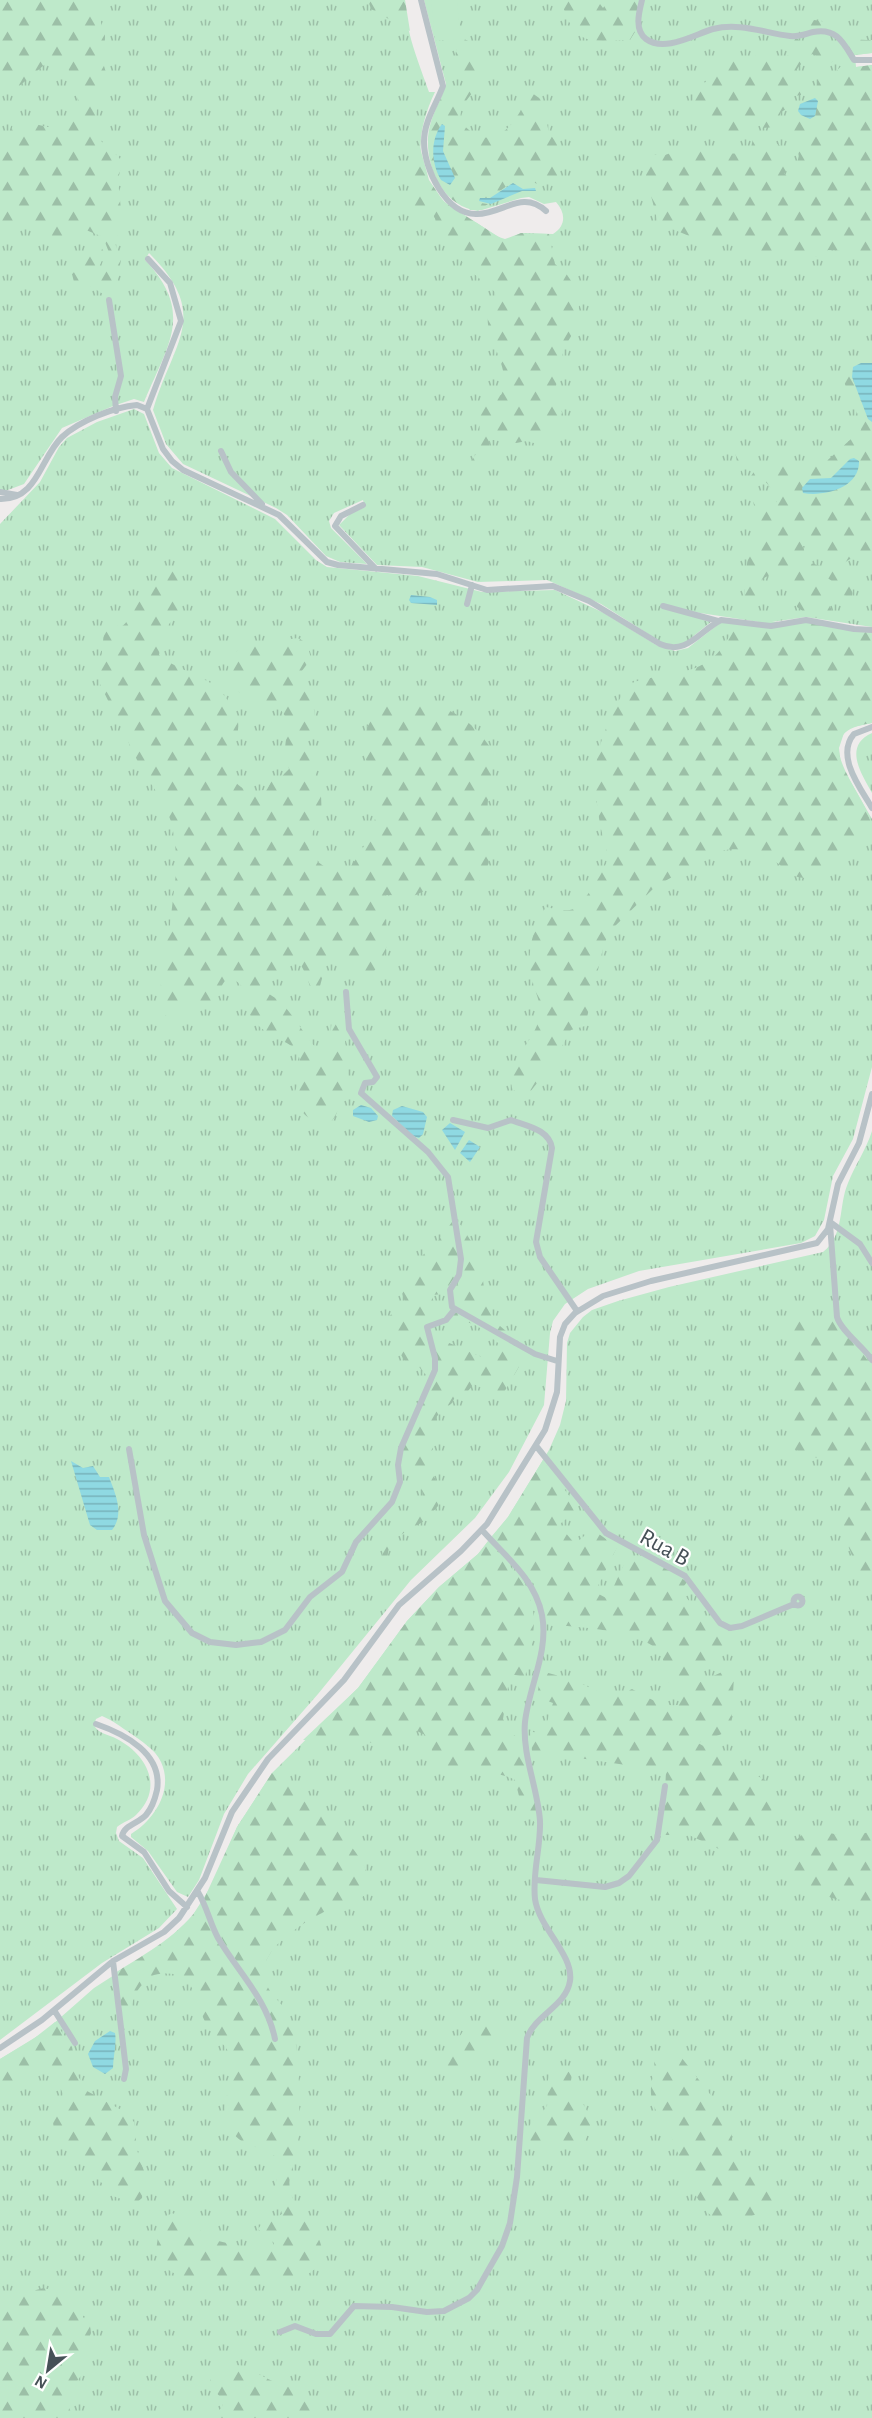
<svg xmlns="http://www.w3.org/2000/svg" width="872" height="2418" font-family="'Alegreya Sans',sans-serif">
	<defs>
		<pattern id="grass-tufts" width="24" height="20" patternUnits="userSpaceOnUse" patternTransform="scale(1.5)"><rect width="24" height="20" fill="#bee9ca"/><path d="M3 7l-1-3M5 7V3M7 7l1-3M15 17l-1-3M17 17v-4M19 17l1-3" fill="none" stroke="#9cbfa7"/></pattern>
		<pattern id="forest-firs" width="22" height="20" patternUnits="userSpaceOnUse" patternTransform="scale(1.5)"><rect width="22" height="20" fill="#bee9ca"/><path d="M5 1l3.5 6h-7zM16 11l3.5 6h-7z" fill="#9cbfa7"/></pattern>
		<pattern id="water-rules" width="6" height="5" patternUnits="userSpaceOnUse" patternTransform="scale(1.5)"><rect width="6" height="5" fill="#8fd9e2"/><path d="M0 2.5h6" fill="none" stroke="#77b2ba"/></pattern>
	</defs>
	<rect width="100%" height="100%" fill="#efecec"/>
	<path fill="url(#grass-tufts)" d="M0 0H405C405 31 419 63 429 92H435C409 147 416 192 473 221 484 226 492 236 505 239L521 233 553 234C566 226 566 213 556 202L544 204 529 197 521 198 482 210H470L432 165 429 152V133L446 84 424 0H872V53L855 55 856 67 872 65V627L806 617 765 623 661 607 712 621 684 644 673 646 661 642 601 604 547 580 478 582 422 567 377 565 339 525 350 514 365 507 363 500 334 513 329 521 331 528 367 564 340 562 326 556 287 515 276 508 183 464 166 444 153 410C173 341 212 316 149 253L145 260C195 313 168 344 144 402L134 399 113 406 62 428 24 484 0 493Z
		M134 409 144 414 159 453 172 468 275 519 316 560 327 567 418 576 482 592 555 590 604 613 658 646 675 651 688 648 720 623 736 622 872 723 849 728 844 733 839 748 841 765 872 819V1067L853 1139 833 1176 824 1220 815 1236 801 1243 639 1271 588 1289 565 1304 553 1321 550 1333 544 1405 509 1472 475 1518 411 1580 318 1694 248 1774 224 1814 199 1880 188 1897 177 1892 148 1851 131 1837V1834C154 1820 174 1790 161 1762 155 1749 141 1741 130 1733 121 1727 112 1720 102 1716L96 1719 94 1725C98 1734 108 1734 117 1739 146 1754 165 1787 136 1815 131 1820 123 1822 117 1827L116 1833 119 1841 143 1858 177 1909 159 1928 102 1963 0 2040V524L40 482 59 447 67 438 97 422Z
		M872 733V793C861 773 843 746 872 733Z
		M872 1131V2418H0V2059L44 2032 94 1988 164 1943 191 1918 213 1883 237 1827 272 1773 358 1688 407 1621 439 1587 478 1554 508 1517 549 1450 560 1425 566 1401 567 1343 570 1333 583 1317 592 1310 618 1301 669 1287 823 1252C845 1235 838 1206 848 1183 855 1165 866 1150 872 1131Z"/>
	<path fill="url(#forest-firs)" d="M0 0H94L105 36 104 66 108 79C100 97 88 124 102 142 108 149 118 154 122 162L118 180 122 220 115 243 121 260 116 284 108 293 103 294 87 284 74 282 72 274 86 261 96 246 100 245 105 254 99 267 106 264 110 255 103 237 86 230 59 240 27 221 0 224V140L7 141 13 125 19 120 47 127 68 125C88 107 73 85 67 65L61 70 56 68 54 61 50 60 17 88 0 86Z
		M368 0H405L410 31 371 9Z
		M561 0H597L603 8 609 0H647L646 14 630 40C589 41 575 48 561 0Z
		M814 20 827 22C843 35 851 41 872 40V53L855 55V58L834 34 798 35 787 33Z
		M784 38 798 39 801 44 809 41 815 46 821 45 828 50H833L839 55 831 63 812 54C785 77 800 71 801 95L794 96 784 86 778 91V103L786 102 790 107 781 112 775 127 762 128 754 120 744 117 739 122 744 124C741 131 736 136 728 136L699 114 693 105 694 95 708 79 719 59 752 58 761 52 785 60 790 52Z
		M464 39C474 43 474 48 479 56 481 60 484 64 485 69 487 89 435 113 477 135 500 147 522 115 526 96L532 93 542 100 549 133 558 144 551 164 558 174 555 182 545 180 538 184 523 179 519 187 511 183 490 198H480V203L488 204 478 211C444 207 426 169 428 137 429 121 438 104 445 90L454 91 458 87 469 85C471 68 442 60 464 39Z
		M843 64 856 67 872 65V258L856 252 828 250 824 256 812 257 804 252 795 259 781 249 774 254 761 256 738 240 721 237 713 241 694 238 658 223 643 164V154L665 155 679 150 698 151 712 147C726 151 735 159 751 148L753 138C766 138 780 143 788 153L790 164 784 174 792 180 799 156 791 127 796 122 815 116 817 100 814 96 820 74 833 75Z
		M419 144 429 180 444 202 502 239H508L521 233 549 234 555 264 565 272 578 291 579 310 576 328 564 348 556 386 562 413 547 443 544 446 527 441 516 443 504 440H489L490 453 484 465 470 470V463L480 448 479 402 481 398 501 395C513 376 491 345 488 324 486 313 495 304 496 293L465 266 433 215 423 227 412 221C405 204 410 200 410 184 410 164 408 162 419 144Z
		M847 364 868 419 872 422V557L869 556 867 562 850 559 844 563 824 556 815 546H803L807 562 851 575 858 582 853 585 852 597 841 595 835 583 826 577 819 579 832 611 826 619 811 617 797 607V586L784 576 779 579 770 575C756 581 759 586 756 599L744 602C746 584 745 543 759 532L752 495 757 493 768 505 776 503 778 496 764 480 760 479 756 486 734 479 737 462 734 445 736 443 741 444 742 456 747 461 746 467 740 469 742 478 749 479 758 466 771 467 784 460 820 467 861 430C862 409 834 382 847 364Z
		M176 569 180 580V607L176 616 163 631 159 655C179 672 207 675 222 693 228 700 236 712 238 722 241 743 217 770 241 787 250 793 258 792 267 789L272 779 283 775 289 769 285 748 288 721 281 710C273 708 264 708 257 705 238 699 227 676 228 658 252 636 260 645 286 640 291 640 295 637 300 639 308 643 309 651 311 659L298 676 310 687C311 699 319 721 312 731 308 737 304 738 302 746L316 767 315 787 321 795 322 821 313 831 308 847C315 864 331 874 348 870 365 849 379 821 378 794 377 781 369 771 366 759 363 752 365 744 366 736 370 702 389 700 419 703 450 705 473 722 490 747 494 765 489 781 488 799 485 831 502 863 473 887L436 885 412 897 388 895 379 897C388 922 394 954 372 973L357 972 343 956 333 954 327 960 320 986 312 988C301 971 307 959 280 958L278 964 280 970 276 977 261 983 260 990C291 1000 301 1037 325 1057L329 1049 332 1018 345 1041 349 1084 335 1117 328 1125C313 1126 293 1108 295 1092 296 1086 301 1081 302 1075 302 1067 299 1059 298 1051 284 1038 264 1036 252 1018 241 1002 252 984 228 978 219 985 220 996 210 1004L185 1003 184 1012 180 1019C169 1019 164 1017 160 1007L162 958 169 933 177 865 175 844 172 824 165 806 139 764 99 682 105 621 121 627C128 622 128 619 131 612 141 591 156 577 176 569Z
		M736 622H814L872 632V723C797 733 872 796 872 831 847 843 830 870 805 878 791 878 786 869 776 862 759 850 739 847 719 851L656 886 612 929 604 944 585 1026 571 1030 552 1064 530 1092 527 1095H519L512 1088C506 1060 536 1041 540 1015 541 1003 536 994 533 983 525 958 532 928 546 907 555 909 565 912 574 909 582 905 606 870 607 860 608 848 602 836 600 824 593 781 592 761 609 721 616 706 621 692 634 682 683 668 713 679 736 622Z
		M456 1218 480 1255 486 1305 500 1326 520 1343 454 1308 453 1290 461 1279V1271Z
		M452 1222 459 1254 454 1267 456 1275 443 1294 432 1295 434 1304C412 1323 438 1354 429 1378L418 1366 415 1368 407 1365C399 1350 386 1335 388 1316L407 1308 399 1284 415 1271 417 1261 424 1254V1246L438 1241Z
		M455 1312 523 1349 520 1365 503 1394 495 1395 474 1384 468 1391 456 1395 452 1403 437 1416 432 1444 433 1449 428 1458 432 1474 440 1486 438 1506 426 1520 392 1540C383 1556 393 1580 369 1584L368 1581 380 1566 386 1536C398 1525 415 1521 424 1508L421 1482 403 1462 402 1453 433 1380 435 1340 440 1339 484 1358 493 1357 500 1349 499 1344C491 1336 478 1324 466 1322 460 1320 459 1325 452 1322Z
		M790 1319 833 1320 852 1340 872 1366V1580H862L844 1536V1487L837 1460 811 1457 794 1449Z
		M543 1460 578 1508 559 1525 575 1544 592 1529 617 1547 595 1592 608 1599 625 1562 632 1564 636 1555 670 1570 687 1582 681 1590 708 1627 715 1622 732 1632C722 1661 716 1663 689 1672L698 1683 722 1672 730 1673 734 1677 731 1726 727 1732 698 1743 765 1780 776 1792 777 1799 772 1810 756 1825 737 1849 721 1850 689 1835H663L666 1771 532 1751 530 1731 543 1735 553 1703 537 1697 541 1671 574 1680 609 1697H615L632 1689C645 1696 663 1708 678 1705L681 1699C678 1690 668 1684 665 1676 662 1668 666 1661 660 1653 641 1628 577 1628 548 1624L540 1591 492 1536 508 1517Z
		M488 1541C537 1595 542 1604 525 1677L510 1674 503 1719 510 1732 522 1741 536 1801 537 1825 522 1808 515 1780C494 1767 446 1776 435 1760 430 1753 433 1745 429 1737L415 1730 404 1729 382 1745 344 1737 318 1741 303 1740 358 1688 407 1621 439 1587 478 1554Z
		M272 1773C293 1789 385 1862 367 1892 357 1906 336 1905 322 1913 301 1924 260 1949 264 1976 266 1992 281 2001 288 2014 293 2024 294 2034 296 2045 300 2077 300 2112 298 2144 297 2166 282 2176 294 2201 303 2220 333 2243 318 2265 304 2285 278 2275 259 2278 250 2279 241 2282 232 2281 224 2280 217 2277 210 2278 205 2279 201 2282 197 2283L180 2277 159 2264C153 2250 159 2228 167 2216L172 2213 179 2216 214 2240 261 2251 271 2250 274 2243 258 2229 267 2217H277L282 2214 275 2187 280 2162C269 2145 242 2150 231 2130 215 2099 235 2091 233 2067 232 2048 217 2040 207 2025 193 2003 199 1966 154 1975 122 1996 138 2014 122 2033L115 1973C148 1952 181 1935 202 1902L212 1930 266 2017 273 2040H278L266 2005 223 1941 204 1899 237 1827Z
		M813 1830 851 1837 872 1831V1909C862 1899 849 1902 836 1899 812 1892 772 1873 794 1843 800 1836 804 1832 813 1830Z
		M491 2020 505 2029C506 2043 494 2043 483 2045V2059C474 2070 460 2078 447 2070V2065C459 2041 459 2020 491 2020Z
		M55 2022 72 2047 78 2076 87 2091 125 2112 134 2122 137 2150 145 2174 142 2198 135 2204 113 2196 88 2167 55 2139 53 2122 63 2094C58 2079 44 2070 30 2067L19 2071 6 2098 0 2103V2059L32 2040Z
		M663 2051 675 2052 681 2057 724 2112 731 2127 732 2140 748 2172 778 2193 781 2198 778 2206C762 2211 733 2227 717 2219 695 2210 681 2157 671 2136 665 2123 655 2113 652 2100 648 2085 656 2073 654 2060Z
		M565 2069 572 2074 570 2087C585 2106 599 2120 583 2143L558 2144 539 2150 528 2138C527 2119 538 2119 547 2106 550 2091 540 2070 565 2069Z
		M44 2288 62 2293 90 2325 91 2333 85 2349 83 2373C73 2387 60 2400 75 2418H0V2316L24 2293Z
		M234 2365 243 2366 280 2385 299 2389 318 2418H212L222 2407 224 2401 210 2386C209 2369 220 2367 234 2365Z"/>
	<path fill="#bee9ca" d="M431 0H457L461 39 435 41Z"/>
	<path fill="url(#water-rules)" d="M815 98 818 101 815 116 810 119 801 115 798 111 800 104Z
		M442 124 445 126 443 151 455 178 450 185 441 180C431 163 430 140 442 124Z
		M513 183 523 189 535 188 536 191H522L491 204 479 201 480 198H490Z
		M861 363H872V422L868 419 852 377 853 367Z
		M854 458 859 461C860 488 824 497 803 493L802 488 810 479 831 478 850 459Z
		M411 595 430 597 437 600V605L411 603 409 600Z
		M361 1105 371 1108 378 1116 377 1120 369 1122 353 1116V1110Z
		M402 1106 423 1112 427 1117 423 1134 419 1138 413 1136 392 1116 393 1110Z
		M450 1123 465 1132 455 1150 442 1130Z
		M469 1140 480 1147 470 1162 460 1153Z
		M71 1461 83 1468 93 1466 100 1477H109C115 1493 125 1514 112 1530H97L90 1525Z
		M110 2031 115 2033C117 2044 113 2057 113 2068L105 2074 93 2067 88 2054 95 2041Z"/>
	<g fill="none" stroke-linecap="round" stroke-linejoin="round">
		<path stroke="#b8c2c7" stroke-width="6" d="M421 0 443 86C436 105 424 121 424 142 424 169 446 215 477 214 503 214 522 189 546 211
			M642 0C639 12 634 30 646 39 665 53 695 34 713 29 739 22 765 33 790 36 799 37 805 34 813 32 837 27 844 44 854 60H872
			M109 300 121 376 115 397 116 411
			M147 409 181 321 170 283 148 259
			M221 451 231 472 262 504
			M0 492 17 495
			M0 499C38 500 40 458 62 437 79 421 114 407 137 405L147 409 163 449 172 461 183 470 279 515 327 562 338 565 437 574 487 590 553 586 589 601 660 644C687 656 699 631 721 620L771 626 806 620 854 629 872 630
			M363 505 341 516 335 526 376 569
			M467 604 472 585
			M663 606 718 621
			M872 727 854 734C835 756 861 789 872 808
			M346 992 349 1029 377 1077 373 1082 365 1083 361 1093 428 1152 448 1177 461 1259 459 1275 450 1290 452 1307 535 1354 557 1361
			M453 1120 488 1128 511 1120C526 1126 549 1129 552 1148L536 1242 540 1257 577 1311
			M830 1222 860 1244 872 1263
			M830 1224 837 1317C841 1331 863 1346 872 1360
			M537 1447 606 1533 685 1576 720 1623 730 1628 742 1626 794 1604
			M129 1449 144 1535 165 1601 192 1633 210 1642 236 1645 261 1642 285 1630 310 1597 342 1572 356 1542 392 1502 400 1482 398 1465 401 1448 435 1370V1358L427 1327 446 1320 455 1309
			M793.5 1601a4.5 4.5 0 1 1 9 0a4.5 4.5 0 1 1-9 0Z
			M96 1724C125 1734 163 1754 157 1790 155 1799 152 1808 146 1815 139 1823 124 1825 122 1836L144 1852 169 1891 187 1907
			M536 1880 605 1887 619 1883 629 1876 657 1840 665 1786
			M198 1892C207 1907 210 1923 218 1938 238 1972 267 1999 275 2039
			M113 1961 126 2069 124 2079
			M54 2010 75 2043
			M0 2048 42 2020 113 1961 164 1932 179 1918 205 1878 232 1812 268 1759 344 1680 399 1605 461 1551 487 1524 545 1430 557 1392 560 1337 565 1324 575 1313 603 1296 651 1281 817 1243 828 1229 838 1184 859 1143 872 1094
			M280 2332 295 2326 316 2334H330L354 2306 392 2307 427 2312 444 2311 469 2298 477 2290 502 2246 510 2223 517 2177 527 2038C536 2014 566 2006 570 1981 574 1955 539 1928 535 1899 532 1873 541 1847 540 1821 538 1789 522 1755 525 1722 529 1686 549 1652 542 1615 535 1579 505 1556 482 1530"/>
	</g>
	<g text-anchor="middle" stroke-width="4.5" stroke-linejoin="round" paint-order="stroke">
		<g font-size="24" fill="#465157" stroke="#fff">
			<text transform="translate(665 1547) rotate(29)" y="8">Rua B</text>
		</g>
	</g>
	<g transform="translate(48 2370) rotate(210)" stroke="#ffffff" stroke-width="4.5" paint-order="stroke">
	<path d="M0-4.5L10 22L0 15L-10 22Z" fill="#465157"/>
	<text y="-9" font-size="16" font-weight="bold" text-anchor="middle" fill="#465157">N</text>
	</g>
</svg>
